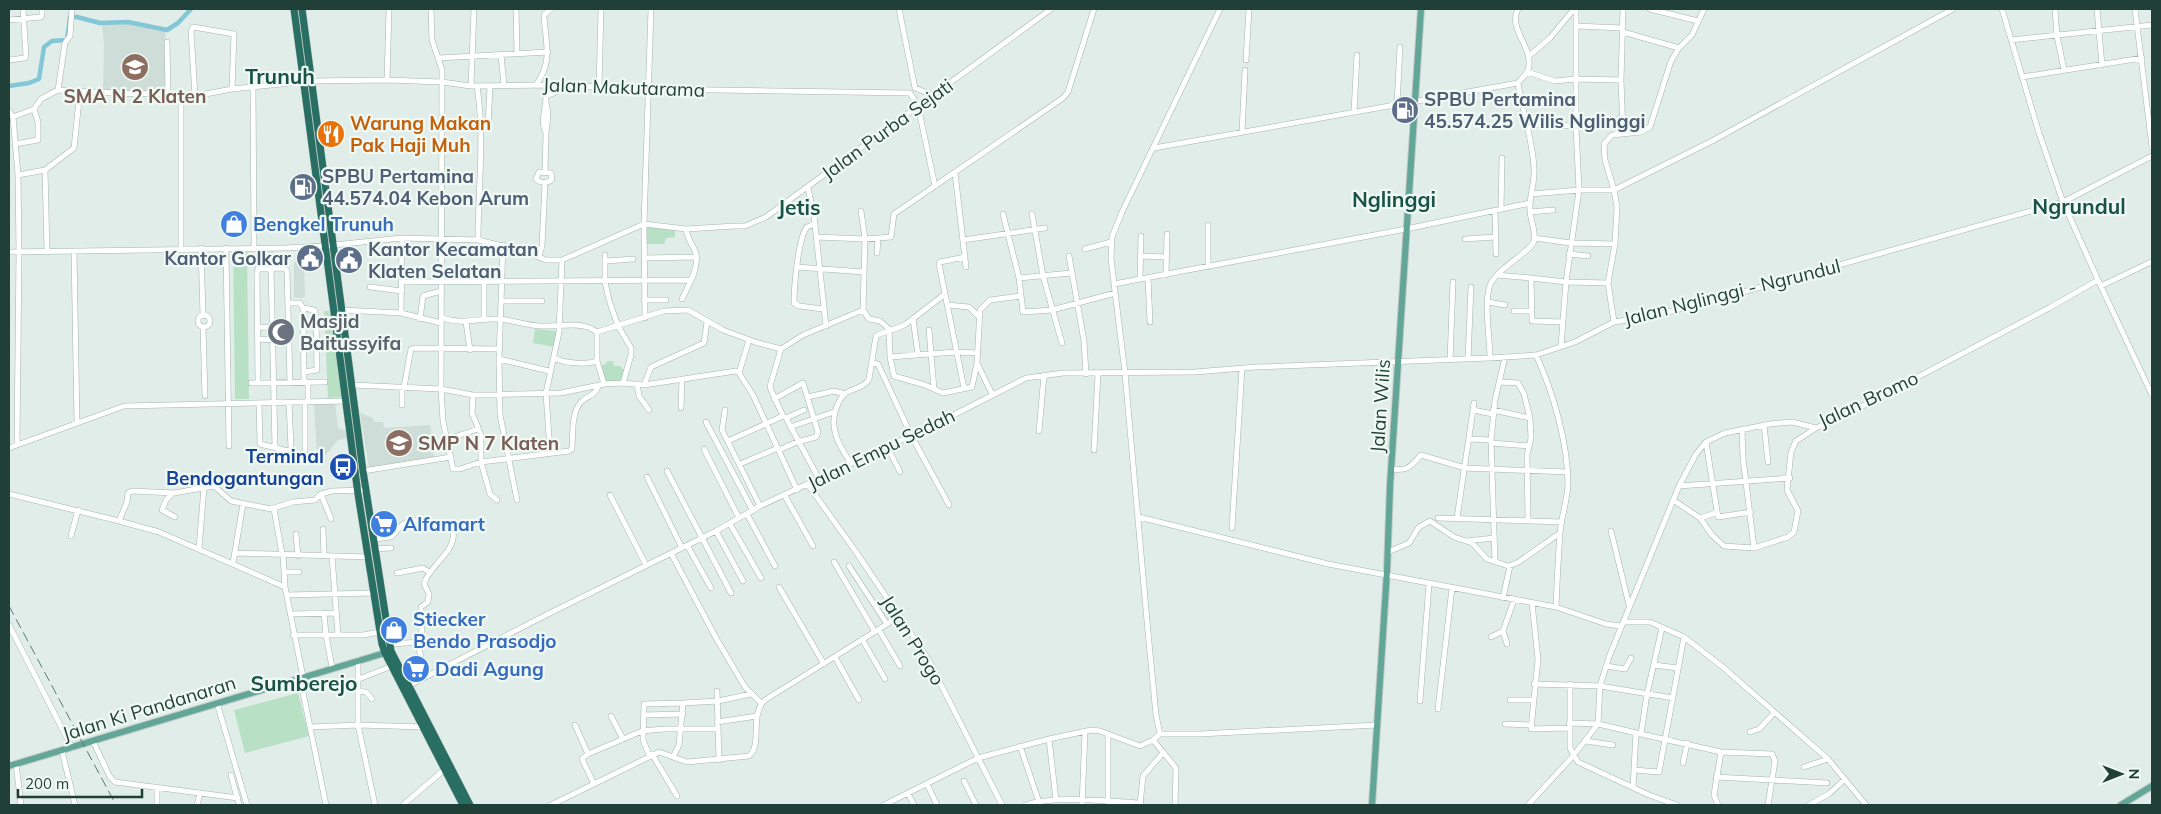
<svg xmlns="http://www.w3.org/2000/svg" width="2161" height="814" font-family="Mulish,sans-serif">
	<rect width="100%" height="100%" fill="#e0ede8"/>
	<path fill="#ceddd7" d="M102 24H136L165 28 168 92 103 90 104 45Z
		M294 262H304L305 297 299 298 294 297Z
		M335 403 338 428 345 430 347 438 338 440 326 455 321 453 317 456 314 404Z
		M360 413 373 418 374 422H383L384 428 430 425 434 458 369 468Z"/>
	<path fill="#b7e0c4" d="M646 227 675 230V237L666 238 664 244H646Z
		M233 250 247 251 249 399H235Z
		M324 311H329L342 397 328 398Z
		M535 329 558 331 555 347 533 343Z
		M608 361H613L614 366H621L622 369H626L622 382 604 383 599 365H604Z
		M298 693 309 736 245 753 234 710Z"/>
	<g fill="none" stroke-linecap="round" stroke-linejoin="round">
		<path stroke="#83c7d7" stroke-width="4.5" d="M9 86 29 83 39 79 44 47 52 41 67 40 70 17H77L100 23 128 22 167 30 178 23 191 9"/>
		<g stroke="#a2b5af" stroke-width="6">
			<path id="minor" d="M431 9 432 40 442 70 441 389 443 421 453 469H460L481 462 569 451 572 449C573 435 571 411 582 401 590 395 595 395 599 385
				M516 9 517 53
				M899 9 915 88
				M1650 9 1698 21
				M2055 9 2057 36 2064 70
				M2097 9 2102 65
				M2135 9 2152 147
				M9 20 41 17 42 15V9
				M1576 26 1622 28
				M1623 32 1679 48
				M2011 40 2152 25
				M167 42 168 93
				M501 55 504 85
				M1529 56 1550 38 1574 9
				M439 58 548 52
				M9 60 25 58 26 56 23 9
				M1246 60 1249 9
				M1527 72 1555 81 1575 79 1621 80
				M2022 77 2142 58
				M387 80 389 9
				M536 85C554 60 545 42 544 15L551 9
				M253 86 254 247
				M471 86 474 9
				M477 86C485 136 478 190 478 240
				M599 87 601 9
				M915 88 933 95
				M58 90 65 43 70 36 72 9
				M910 93 918 106 935 186
				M195 96 191 31 193 27 234 34 232 89
				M181 97V249
				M1397 104 1400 47
				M9 111 13 117 18 175 19 252 17 444
				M1354 112 1357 55
				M13 117 34 109 41 99 58 90 135 94 168 93 181 97 195 96 232 89 312 81 387 80 442 82 471 86 555 85 649 89 910 93
				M1528 124 1594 127 1600 122 1623 119
				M488 127 490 86
				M1242 132 1245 70
				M546 133C540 122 546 107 546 96L554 93 555 85
				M1623 134 1621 80 1623 9
				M15 144 38 140V122L34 109
				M1154 148 1518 83
				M539 172 551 173 552 179C548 184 540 183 536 179Z
				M545 172 546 133 548 115 546 101
				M955 173 966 267
				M18 175 45 170
				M808 188 814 216 826 326
				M1531 194 1579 190H1614L1712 141 1953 9
				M1501 209 1502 158
				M1495 210 1496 254
				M861 211 865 239 863 310 869 319 880 321 889 329 890 357 894 376 925 385 943 393 972 387 977 363
				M1530 212 1553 210
				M1003 214 1019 278 1023 312 1052 310 1115 293
				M1032 214 1043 276 1062 343
				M815 224 807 227C798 238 794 288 794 303L799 306 823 309
				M1208 225V267
				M816 237 865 239 891 237 894 214 1063 98 1068 92 1094 9
				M1534 238 1571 243 1615 244
				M1465 239 1495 237
				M963 240 1045 228
				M503 245 499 359 500 415 517 500
				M201 248 203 316
				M226 248 229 446
				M1085 249 1111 242
				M47 251 45 170 74 148 80 91
				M74 251 77 423
				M9 252 285 248 324 246 402 238 478 240 527 252 546 260H562L644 224 686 229 735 226H745L766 217 1051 9
				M877 253 878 238
				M1569 254 1588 256
				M271 255 273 258 271 267 275 448
				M605 255V282L609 300
				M539 256 542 246 545 182
				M1069 256 1084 341 1086 374
				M1141 256 1167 257
				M644 258 696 257
				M606 261 633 259
				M797 267 864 272
				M1166 275 1167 234
				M1497 275 1531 278
				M1019 278 1071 273
				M1148 278 1150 322
				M1140 279 1141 236
				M2098 280 2152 395
				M402 282 690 280
				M484 282V319
				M1114 284 1406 229 1530 203
				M2101 286 2151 262
				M370 287 402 291
				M682 299C688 286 699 269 696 254 694 245 688 242 686 229
				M644 300H666
				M502 301H542
				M1488 302 1505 305
				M288 303H300L303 308 304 383
				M610 303 618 326 631 348V355L623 383
				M948 305 969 307 978 316
				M303 308 314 310 316 315 317 370 304 372
				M343 310 401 313 441 323
				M1514 311H1531
				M401 313 402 238
				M198 321a6 6 0 1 1 12 0a6 6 0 1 1-12 0Z
				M442 318C465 325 476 318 499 319 513 320 527 326 541 326 559 327 581 320 597 332
				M645 318 644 224 651 9
				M420 319 423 296 441 291
				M913 319 918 355
				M466 322 470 350
				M1563 322 1532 321 1531 278 1566 282 1608 283
				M1614 322 1608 283 1615 244 1617 207 1614 190 1605 160 1604 144 1612 135 1641 132 1650 127 1671 61 1679 48 1692 35 1704 9
				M203 327 205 396
				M258 327 288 328
				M929 330 934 389
				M597 332 664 311 688 310 723 330 755 342 781 349 803 335 863 310
				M597 332V361L604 384
				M258 339 288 341
				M1561 346 1566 282 1579 190 1576 127V9
				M781 349 770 386 771 390 783 416 786 418 819 479
				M1536 355C1553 392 1568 443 1568 485 1567 501 1561 518 1560 534 1558 559 1557 583 1556 607
				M890 357 956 352 977 353
				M554 358C563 363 587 365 597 361
				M1490 358C1490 340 1483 298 1491 283 1499 267 1531 252 1534 241 1536 230 1530 220 1530 210 1529 196 1535 183 1534 169 1533 139 1522 112 1518 83 1521 79 1526 75 1528 70 1535 48 1507 29 1518 9
				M499 359 549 371
				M1468 359 1471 287
				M1450 360 1453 282
				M872 363 878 364 911 435 949 505
				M739 373 749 340
				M1499 382 1518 383 1524 394 1530 418 1531 438 1527 455 1528 520
				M251 383 325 382
				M258 383 257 273 258 269 284 268 287 271 290 383
				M308 383V402
				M637 384 639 396 649 410
				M352 385 441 389 473 395 561 393 604 384 623 383 644 385 736 371 739 373 753 395 797 490
				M644 385 651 367 704 343 707 322
				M404 387 411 349 414 348 500 349
				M964 388 939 264 940 262 965 257
				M992 394 977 363 980 310 990 300 1021 296
				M473 395 472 413 481 435V462L490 494 497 500
				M808 397 834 391 845 394
				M774 399 803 383 818 432 816 437 797 442 779 450
				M259 403 260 444 288 451 291 448 289 402
				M305 403V455
				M402 405V387
				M681 408 682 379
				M725 410 722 430 760 506
				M1473 410 1493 414
				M1493 410 1530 418
				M786 418 804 410
				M706 422 753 511
				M1764 425 1768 462
				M790 427 834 412
				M1742 429 1743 458 1754 548
				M1039 431 1044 375
				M448 439 478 429
				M1470 439 1491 440
				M728 441 783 416
				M1706 442 1718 517 1751 512
				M1491 443 1529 446
				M887 446 900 472
				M9 448 124 406 346 401
				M704 449 739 518
				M1094 450 1098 374
				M550 452 546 393 559 332 562 260
				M740 464 778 448
				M851 464C839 445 828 428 837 406 839 401 842 396 846 393 854 388 864 388 869 379L876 336C886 330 896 330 906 324L945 294
				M1391 469C1409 471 1410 467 1421 455L1465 468 1567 472
				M363 471 451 457
				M667 471 731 593
				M647 477 682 548
				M808 485 854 549 928 659 1002 805
				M1679 486 1790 478
				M173 493 166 500 162 510 175 517
				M9 494 119 521
				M321 494 331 519
				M610 495 646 565
				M785 496 813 546
				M1673 500 1700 518 1712 535 1724 546 1754 548 1788 537 1794 532 1798 511 1787 490 1791 452 1796 441 1816 428
				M274 509 282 554
				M747 514 775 566
				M1139 517 1328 564 1556 607 1606 624 1621 626
				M1438 518 1562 522
				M1457 518 1474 403
				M1700 518 1716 513
				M730 524 761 578
				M1232 528 1242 368
				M323 529 324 556
				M716 531 743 581
				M1611 531 1629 605
				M296 534 298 556
				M71 536 78 510
				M374 539 391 537C396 533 399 526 405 523 417 517 443 524 453 531 457 552 429 565 424 584L429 594 428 602 421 607 422 636 419 648 425 677
				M1466 541 1494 538
				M687 545 711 588
				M199 549 204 487
				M375 549 391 548
				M1388 552 1409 543 1419 527 1430 521 1454 537 1472 543 1487 559 1508 566 1517 563 1560 533
				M235 553 369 557
				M671 553 716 638 745 687 761 703
				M283 555 285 587
				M332 556 338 635
				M834 562 875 632
				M1495 562 1491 440 1495 400 1505 357
				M233 563 243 504
				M849 566 887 624
				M285 572H299
				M397 573 423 568 429 572
				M779 587 824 664
				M287 595 374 593
				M1503 598 1510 566
				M1532 603 1538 659 1531 729 1569 728
				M324 613 326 635 332 667
				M290 614 336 613
				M1623 622H1650L1684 637 1724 668 1828 759 1866 805
				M9 625 72 748
				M879 630 900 666
				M1503 631 1507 644
				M293 635H363L380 632
				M1491 637 1503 631 1514 600
				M862 639 885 679
				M390 644 421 642
				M835 657 859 700
				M358 660V725L375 805
				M1654 665 1678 668
				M1606 666 1625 669 1631 658
				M303 677 285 587 159 532 119 521 127 502 128 493 132 491 174 493 214 486 231 501 271 509 293 502 315 500 321 494 332 491 366 490
				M300 678 326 805
				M359 679 392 666
				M1534 684 1600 686 1673 698
				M1570 684V748L1578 762 1649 795 1677 805
				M406 687 548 614 716 531 760 506 936 424 1026 378 1063 373 1195 372 1256 367 1490 358 1536 355 1575 342 1614 322 1648 317 1711 301 2063 202 2152 156
				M358 691 366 692 372 699
				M717 691 719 760
				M1510 700H1533
				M1420 701 1429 584
				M217 703 247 805
				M683 703 718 701 751 694
				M1438 709 1452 588
				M644 715 683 714
				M611 716 623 739
				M717 722 757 716
				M1569 723 1598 724 1641 734 1647 694 1662 628
				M1505 724 1532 725
				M575 725 588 754
				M310 727 358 725 424 727
				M1750 732 1759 729 1774 713
				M1108 734V805
				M1160 734 1156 715 1148 632 1125 373 1111 259 1112 237 1122 212 1220 9
				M1641 734 1721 752 1772 754 1775 761 1768 805
				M1049 739 1056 800
				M1153 740 1176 768 1175 805
				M93 741 110 777 115 782 238 798
				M1586 741 1613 745
				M1020 746 1040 805
				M62 751 75 805
				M652 754 677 796
				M649 755 643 740 644 704 683 703 679 745 673 757
				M1683 763 1687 743
				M16 764 21 805
				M1804 767 1828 759
				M1634 770 1659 772 1684 637
				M231 775 239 805
				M1716 777 1827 783
				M964 781 976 805
				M594 784 582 759 588 754 642 731 664 729H717
				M927 784 937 805
				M1633 787 1636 733
				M157 788V805
				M908 793 914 805
				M197 805 200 794
				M403 805 445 769
				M551 805 659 752 687 762 749 756C763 744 749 715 765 700L900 616
				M884 805 978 758 1049 739 1091 730 1100 731 1140 746 1153 740 1160 734H1199L1377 725
				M1025 805C1054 795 1108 801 1141 803
				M1082 805 1085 732
				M1140 805 1143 776 1163 753
				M1528 805 1573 756 1598 724 1600 686 1609 657 1679 486 1696 454 1706 442 1725 433 1770 424 1792 422 1816 428 1855 410 2049 308 2098 280 2063 202 2039 133 2002 9
				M1718 805 1714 795 1721 752
				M1809 805 1830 793 1845 779"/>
		</g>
		<g stroke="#c0c9c7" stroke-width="8">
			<path id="major" d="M9 766 388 652
				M1372 805 1387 571 1390 486 1421 9
				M2121 805 2152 786"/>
		</g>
		<g stroke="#c0c9c7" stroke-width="8">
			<path id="highway" d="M294 9 358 494 382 644 385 653 463 805
				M302 9 363 471 391 651 470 805"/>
		</g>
		<use href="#minor" stroke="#fff" stroke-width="5"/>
		<use href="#major" stroke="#61a697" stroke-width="6"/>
		<use href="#highway" stroke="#296e62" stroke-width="7"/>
		<path stroke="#5a7a73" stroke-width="1" stroke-dasharray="10 5" stroke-linecap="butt" d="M9 606 116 805"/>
	</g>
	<defs>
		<g id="school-disc" transform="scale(1.4375)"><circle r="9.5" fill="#8d6e63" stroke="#f1f9f5"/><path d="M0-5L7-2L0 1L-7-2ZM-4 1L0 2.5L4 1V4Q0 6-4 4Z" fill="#fff"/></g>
		<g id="fuel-disc" transform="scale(1.4375)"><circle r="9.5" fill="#5c6f8a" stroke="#f1f9f5"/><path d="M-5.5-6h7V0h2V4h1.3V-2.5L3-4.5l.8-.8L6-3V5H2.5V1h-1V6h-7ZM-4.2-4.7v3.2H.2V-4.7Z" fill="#fff"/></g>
		<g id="restaurant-disc" transform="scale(1.4375)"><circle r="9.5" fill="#e8710a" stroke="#f1f9f5"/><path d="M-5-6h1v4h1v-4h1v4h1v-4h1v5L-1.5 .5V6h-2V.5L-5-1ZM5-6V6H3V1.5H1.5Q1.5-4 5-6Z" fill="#fff"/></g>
		<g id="shop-disc" transform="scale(1.4375)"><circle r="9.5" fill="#3f7fe0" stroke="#f1f9f5"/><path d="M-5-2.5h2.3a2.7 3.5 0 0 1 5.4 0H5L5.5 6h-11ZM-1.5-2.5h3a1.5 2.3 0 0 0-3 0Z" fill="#fff"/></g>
		<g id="civic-disc" transform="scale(1.4375)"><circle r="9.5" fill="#5c6f8a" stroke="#f1f9f5"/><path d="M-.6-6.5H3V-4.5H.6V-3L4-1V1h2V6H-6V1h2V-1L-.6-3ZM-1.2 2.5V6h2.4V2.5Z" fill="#fff"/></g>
		<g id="mosque-disc" transform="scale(1.4375)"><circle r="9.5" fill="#6b7280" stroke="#f1f9f5"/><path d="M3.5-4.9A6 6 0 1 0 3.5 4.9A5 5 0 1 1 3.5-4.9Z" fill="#fff"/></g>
		<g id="bus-disc" transform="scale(1.4375)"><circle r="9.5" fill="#1a4fb4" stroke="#f1f9f5"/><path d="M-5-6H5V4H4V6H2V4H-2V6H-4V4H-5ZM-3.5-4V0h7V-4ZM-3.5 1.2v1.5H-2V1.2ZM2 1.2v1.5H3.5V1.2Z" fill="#fff"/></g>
		<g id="supermarket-disc" transform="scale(1.4375)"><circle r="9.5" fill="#3f7fe0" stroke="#f1f9f5"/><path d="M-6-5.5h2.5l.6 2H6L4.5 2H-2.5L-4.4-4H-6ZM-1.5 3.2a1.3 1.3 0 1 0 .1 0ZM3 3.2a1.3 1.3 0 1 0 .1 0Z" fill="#fff"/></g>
	</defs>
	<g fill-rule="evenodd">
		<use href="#school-disc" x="135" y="67"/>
		<use href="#fuel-disc" x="1405" y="110"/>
		<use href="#restaurant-disc" x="331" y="134"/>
		<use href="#fuel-disc" x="303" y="187"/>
		<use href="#shop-disc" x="234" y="224"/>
		<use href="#civic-disc" x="310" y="258"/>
		<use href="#civic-disc" x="349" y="260"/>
		<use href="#mosque-disc" x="281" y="332"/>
		<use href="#school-disc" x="399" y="443"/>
		<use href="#bus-disc" x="343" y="467"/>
		<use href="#supermarket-disc" x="384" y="524"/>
		<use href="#shop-disc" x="394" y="630"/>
		<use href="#supermarket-disc" x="416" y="669"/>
	</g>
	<g text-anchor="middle" stroke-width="4.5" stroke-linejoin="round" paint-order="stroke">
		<g font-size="19" fill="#1f3f37" stroke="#f1f9f5">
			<text transform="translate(624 87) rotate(2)" y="7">Jalan Makutarama</text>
			<text transform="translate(887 129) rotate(-36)" y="7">Jalan Purba Sejati</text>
			<text transform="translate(1732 292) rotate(-14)" y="7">Jalan Nglinggi - Ngrundul</text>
			<text transform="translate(1868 399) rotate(-25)" y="7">Jalan Bromo</text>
			<text transform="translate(1380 406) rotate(-86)" y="7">Jalan Wilis</text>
			<text transform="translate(881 449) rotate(-26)" y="7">Jalan Empu Sedah</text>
			<text transform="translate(913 640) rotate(58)" y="7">Jalan Progo</text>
			<text transform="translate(149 708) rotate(-17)" y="7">Jalan Ki Pandanaran</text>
		</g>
		<g font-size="19" font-weight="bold" fill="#785e54" stroke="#f1f9f5">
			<text x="135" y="103">SMA N 2 Klaten</text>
			<text x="418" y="450" text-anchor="start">SMP N 7 Klaten</text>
		</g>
		<g font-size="19" font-weight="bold" fill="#4e5e75" stroke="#f1f9f5" text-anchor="start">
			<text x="1424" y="106">SPBU Pertamina<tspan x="1424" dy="22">45.574.25 Wilis Nglinggi</tspan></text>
			<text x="322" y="183">SPBU Pertamina<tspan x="322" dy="22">44.574.04 Kebon Arum</tspan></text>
			<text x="368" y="256">Kantor Kecamatan<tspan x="368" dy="22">Klaten Selatan</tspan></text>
			<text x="291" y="265" text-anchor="end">Kantor Golkar</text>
		</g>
		<g font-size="19" font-weight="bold" fill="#c56008" stroke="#f1f9f5" text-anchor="start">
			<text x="350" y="130">Warung Makan<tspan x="350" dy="22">Pak Haji Muh</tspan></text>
		</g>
		<g font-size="19" font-weight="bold" fill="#366cbe" stroke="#f1f9f5" text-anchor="start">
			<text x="253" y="231">Bengkel Trunuh</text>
			<text x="403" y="531">Alfamart</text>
			<text x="413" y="626">Stiecker<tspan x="413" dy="22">Bendo Prasodjo</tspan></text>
			<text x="435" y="676">Dadi Agung</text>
		</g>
		<g font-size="19" font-weight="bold" fill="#5b616d" stroke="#f1f9f5" text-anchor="start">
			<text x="300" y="328">Masjid<tspan x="300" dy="22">Baitussyifa</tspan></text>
		</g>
		<g font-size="19" font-weight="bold" fill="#164399" stroke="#f1f9f5" text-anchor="end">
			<text x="324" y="463">Terminal<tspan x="324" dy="22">Bendogantungan</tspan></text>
		</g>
		<g font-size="21" font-weight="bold" fill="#195347" stroke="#f1f9f5">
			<text x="280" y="84">Trunuh</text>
			<text x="1394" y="207">Nglinggi</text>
			<text x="2079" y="214">Ngrundul</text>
			<text x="799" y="215">Jetis</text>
			<text x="304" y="691">Sumberejo</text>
		</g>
	</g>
	<rect width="2161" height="814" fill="none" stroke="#1f3f37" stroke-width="20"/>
	<g transform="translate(2121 774) rotate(90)" stroke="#f1f9f5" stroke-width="4" paint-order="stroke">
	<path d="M0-4L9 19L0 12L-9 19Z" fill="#1f3f37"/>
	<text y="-8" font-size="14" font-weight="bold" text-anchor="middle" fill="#1f3f37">N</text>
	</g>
	<path d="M18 789v8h124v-8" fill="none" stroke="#1f3f37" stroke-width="2.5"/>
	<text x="25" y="789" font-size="15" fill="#1f3f37" stroke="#f1f9f5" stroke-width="4" paint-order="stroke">200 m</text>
</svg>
